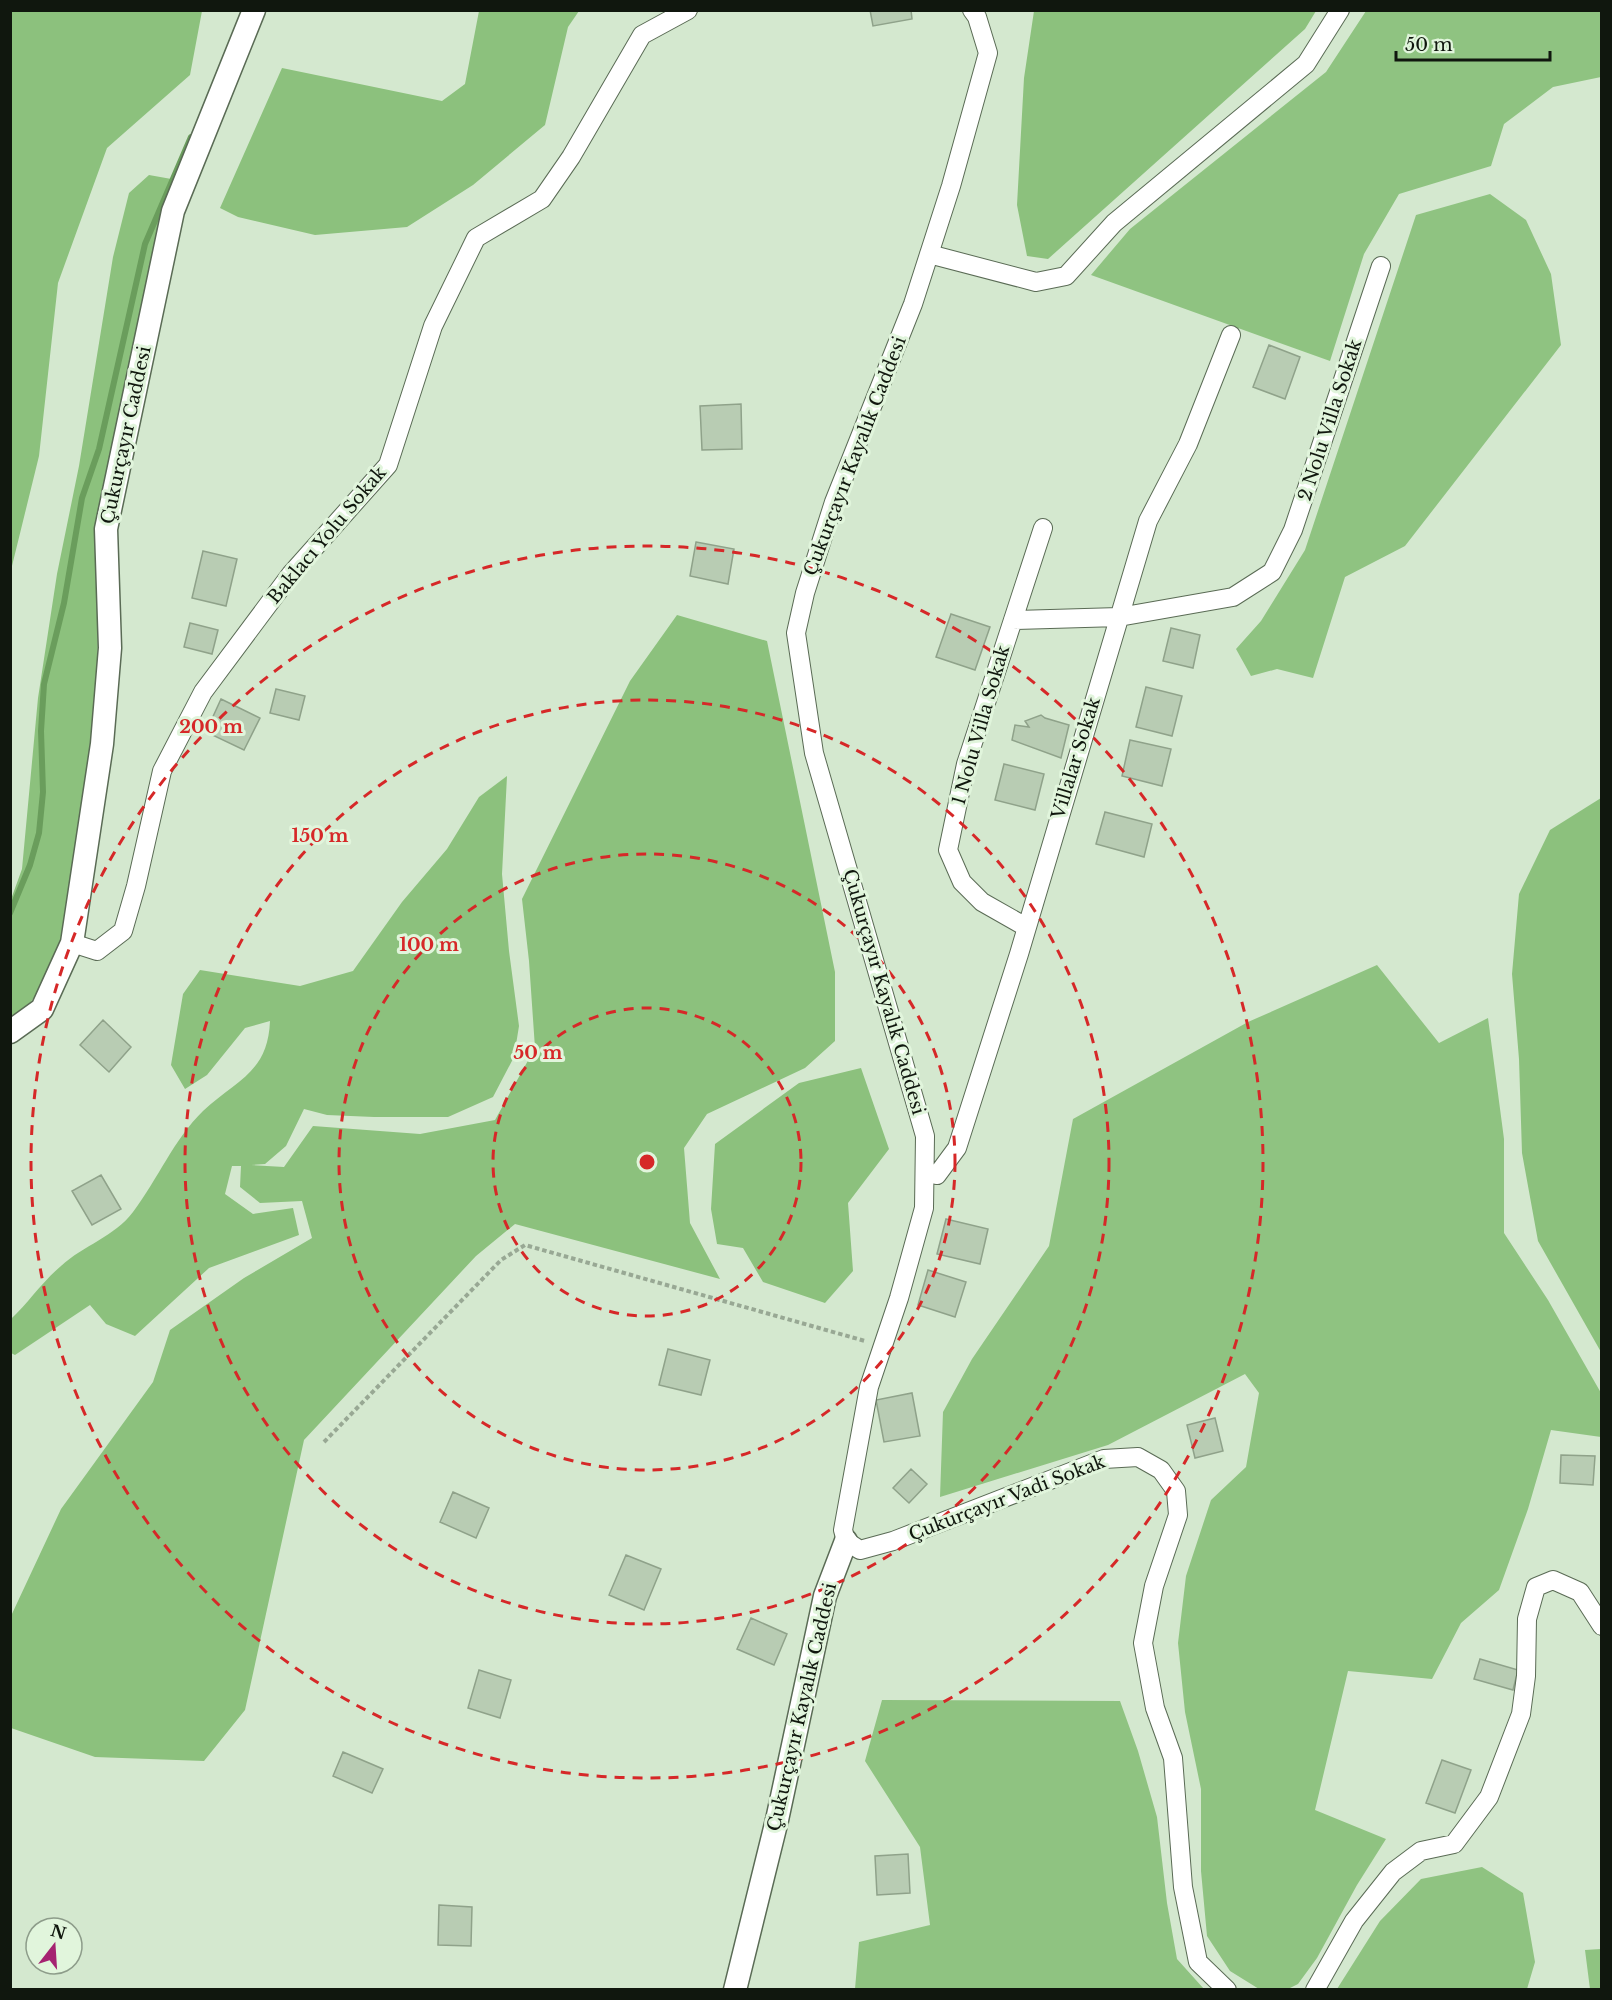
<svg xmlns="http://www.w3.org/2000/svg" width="1612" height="2000" font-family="'Libre Baskerville',serif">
	<rect width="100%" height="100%" fill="#d4e8cf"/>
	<path fill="#8fc381" d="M1366 11H1601V77L1553 87 1504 124 1491 166 1399 194 1364 254 1330 361 1091 275 1130 229 1326 72Z
		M1490 194 1526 220 1551 274 1561 345 1405 546 1345 577 1313 678 1277 669 1251 676 1236 649 1261 621 1305 550 1416 215Z
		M1377 965 1439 1043 1488 1018 1504 1139V1233L1548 1300 1601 1393V1437L1551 1430 1528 1509 1499 1590 1461 1623 1432 1679 1348 1671 1315 1810 1386 1839 1357 1885 1317 1958 1298 1984 1288 1989H1259L1230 1971 1207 1936 1201 1871V1789L1185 1712 1178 1643 1186 1576 1211 1500 1246 1467 1259 1393 1245 1374 1108 1445 940 1497 943 1412 972 1359 1049 1246 1073 1119 1248 1022Z
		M882 1700 1120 1701 1138 1751 1157 1817 1167 1903 1177 1959 1204 1989H855L859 1942 930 1925 920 1847 865 1761Z
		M1482 1867 1523 1893 1535 1962 1527 1989H1337L1380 1921 1421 1879Z
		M1601 1949V1989H1590L1585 1950Z"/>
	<path fill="#8cc17d" d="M11 10 202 11 190 75 107 148 58 283 39 456 11 570Z
		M479 11H579L568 27 545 125 473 185 407 227 315 235 238 217 220 208 282 68 442 101 465 84Z
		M1034 11V10L1316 11 1305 29 1048 259 1027 256 1017 205 1024 78Z
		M149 175 177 180 99 514 97 716 61 946 43 986 23 1012 11 1022 10 902 22 869 38 698 57 574 79 466 113 257 129 193Z
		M677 615 767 641 835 972V1041L805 1068 707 1114 684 1148 690 1223 720 1279 515 1224 476 1256 304 1440 245 1710 204 1761 95 1757 11 1728V1616L61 1509 153 1382 170 1330 244 1278 312 1238 302 1201 260 1203 240 1187 241 1166H232L225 1194 253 1214 293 1208 299 1235 209 1268 135 1336 106 1324 90 1305 15 1355 11 1353V1319C29 1302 42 1282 61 1266 84 1245 114 1237 133 1212 158 1179 174 1139 203 1111 236 1080 268 1073 270 1021L245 1028 207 1075 185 1089 171 1065 183 994 200 970 300 986 353 971 402 902 447 849 479 797 507 776 502 874 509 951 519 1026 514 1057 493 1097 448 1117H374L327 1115 304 1109 286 1146 265 1164 251 1165 284 1167 313 1126 420 1134 495 1120 535 1048 529 961 522 899 630 681Z
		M1601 798V1352L1538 1241 1522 1153 1519 1059 1512 974 1519 894 1550 830Z
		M861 1068 889 1149 848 1203 853 1271 825 1303 763 1282 743 1248 717 1244 711 1209 715 1144 799 1083Z"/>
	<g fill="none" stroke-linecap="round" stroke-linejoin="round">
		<path stroke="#6a9d5c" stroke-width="6" d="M10 913 30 865 39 833 43 792 41 731 44 684 64 603 82 498 99 449 145 244 191 137"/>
	</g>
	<path fill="#b8ccb3" stroke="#8fa28a" stroke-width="1.5" d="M870 10H911L912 19 873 26Z
		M1269 345 1300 357 1285 399 1253 387Z
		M741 404 742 449 702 450 700 406Z
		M696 542 734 549 728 584 690 576Z
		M203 551 237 559 226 606 192 598Z
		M951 614 990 627 975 670 936 657Z
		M190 623 218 630 212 654 184 647Z
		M1171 628 1200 635 1193 668 1163 661Z
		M1146 687 1182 696 1172 736 1136 727Z
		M276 689 305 696 299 720 270 713Z
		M221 699 260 718 244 750 206 732Z
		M1041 715 1045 718 1069 725 1061 758 1012 740 1015 725 1029 727 1025 721Z
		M1130 740 1171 749 1162 786 1122 776Z
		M1004 764 1044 774 1035 810 995 800Z
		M1105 812 1152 824 1144 857 1096 844Z
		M103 1020 131 1047 109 1072 80 1045Z
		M101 1175 121 1209 92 1225 72 1191Z
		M946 1219 988 1229 980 1264 937 1254Z
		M928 1270 966 1282 955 1317 918 1305Z
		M668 1349 710 1360 701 1395 659 1385Z
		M912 1393 920 1436 884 1442 876 1400Z
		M1215 1418 1223 1451 1195 1458 1187 1425Z
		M1561 1455 1595 1456 1593 1485 1560 1483Z
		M911 1469 927 1484 909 1503 893 1488Z
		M453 1492 489 1508 476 1538 440 1522Z
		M626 1555 661 1569 644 1610 609 1595Z
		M751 1618 787 1634 774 1665 737 1649Z
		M1480 1659 1518 1670 1513 1690 1474 1679Z
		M479 1670 511 1680 500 1718 468 1708Z
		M343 1752 383 1769 372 1793 333 1776Z
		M1442 1760 1471 1770 1455 1813 1426 1803Z
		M908 1854 910 1893 877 1895 875 1856Z
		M439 1905 472 1907 471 1946 438 1945Z"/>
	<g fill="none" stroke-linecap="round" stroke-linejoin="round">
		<g stroke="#5a6b55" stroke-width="20">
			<path id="minor" d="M972 10 977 17 988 53 951 186 913 304 834 502 805 593 796 633 814 753 925 1136 924 1208 899 1298 869 1387 843 1530 846 1541 860 1550 893 1541 1104 1459 1138 1457 1161 1470 1176 1491 1178 1515 1154 1586 1143 1643 1155 1708 1173 1758 1183 1887 1198 1962 1227 1990
				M929 254 1036 282 1066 276 1114 223 1306 64 1340 10
				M1013 620 1119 617 1233 597 1272 572 1293 530 1381 266
				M1026 927 982 902 962 882 948 850 966 764 1043 528
				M72 943 97 951 123 931 136 886 162 771 203 692 291 574 388 465 433 326 476 238 542 199 571 157 642 35 688 10
				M926 1172 937 1175 957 1148 1019 954 1148 521 1188 444 1231 335
				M1315 1990 1354 1921 1393 1872 1421 1851 1454 1844 1489 1797 1521 1714 1526 1676 1527 1619 1536 1587 1553 1580 1580 1592 1602 1626"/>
		</g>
		<g stroke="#5a6b55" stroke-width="25">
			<path id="tertiary" d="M10 1032 42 1009 72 943 102 744 110 648 106 529 173 211 254 10
				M735 1990 777 1820 825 1596 846 1541"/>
		</g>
		<path stroke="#98a894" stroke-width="4" stroke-dasharray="4.5 3" stroke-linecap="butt" d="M324 1442 501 1260 525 1245 865 1341"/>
		<use href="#minor" stroke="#fff" stroke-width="18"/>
		<use href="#tertiary" stroke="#fff" stroke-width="22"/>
	</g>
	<g fill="none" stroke="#d62828" stroke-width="3" stroke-dasharray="10 8">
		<circle cx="647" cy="1162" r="154"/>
		<circle cx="647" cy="1162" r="308"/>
		<circle cx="647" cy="1162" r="462"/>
		<circle cx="647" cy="1162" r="616"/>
	</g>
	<g text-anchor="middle" stroke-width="6" stroke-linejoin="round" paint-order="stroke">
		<g font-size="18" fill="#10170e" stroke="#e1f5dc">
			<text transform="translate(1330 420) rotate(-72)" y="6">2 Nolu Villa Sokak</text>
			<text transform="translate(126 435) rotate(-78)" y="6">Çukurçayır Caddesi</text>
			<text transform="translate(855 456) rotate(-69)" y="6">Çukurçayır Kayalık Caddesi</text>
			<text transform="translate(327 535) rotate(-50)" y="6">Baklacı Yolu Sokak</text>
			<text transform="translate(981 725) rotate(-74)" y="6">1 Nolu Villa Sokak</text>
			<text transform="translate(1076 758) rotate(-73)" y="6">Villalar Sokak</text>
			<text transform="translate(884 992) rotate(74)" y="6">Çukurçayır Kayalık Caddesi</text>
			<text transform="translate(1007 1498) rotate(-21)" y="6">Çukurçayır Vadi Sokak</text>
			<text transform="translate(802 1707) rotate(-77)" y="6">Çukurçayır Kayalık Caddesi</text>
		</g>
	</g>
	<circle cx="647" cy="1162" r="9" fill="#d62828" stroke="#e1f5dc" stroke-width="3"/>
	<g font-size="18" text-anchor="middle" font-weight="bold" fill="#d62828" stroke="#e1f5dc" stroke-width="6" stroke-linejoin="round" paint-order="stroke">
		<text x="211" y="733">200 m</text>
		<text x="320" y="842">150 m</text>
		<text x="429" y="951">100 m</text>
		<text x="538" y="1059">50 m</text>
	</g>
	<rect width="1612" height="2000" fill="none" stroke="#10170e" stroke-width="24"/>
	<g transform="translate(54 1946) rotate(17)"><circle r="28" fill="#e1f5dc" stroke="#8d9c8a" stroke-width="1.5"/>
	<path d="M0-4.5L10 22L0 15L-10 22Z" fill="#a52271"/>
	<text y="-9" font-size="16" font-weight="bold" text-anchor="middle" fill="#10170e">N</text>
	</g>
	<path d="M1396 51v9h154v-9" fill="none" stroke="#10170e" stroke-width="3"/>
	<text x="1405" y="51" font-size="18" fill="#10170e" stroke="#e1f5dc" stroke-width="4.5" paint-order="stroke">50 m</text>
</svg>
